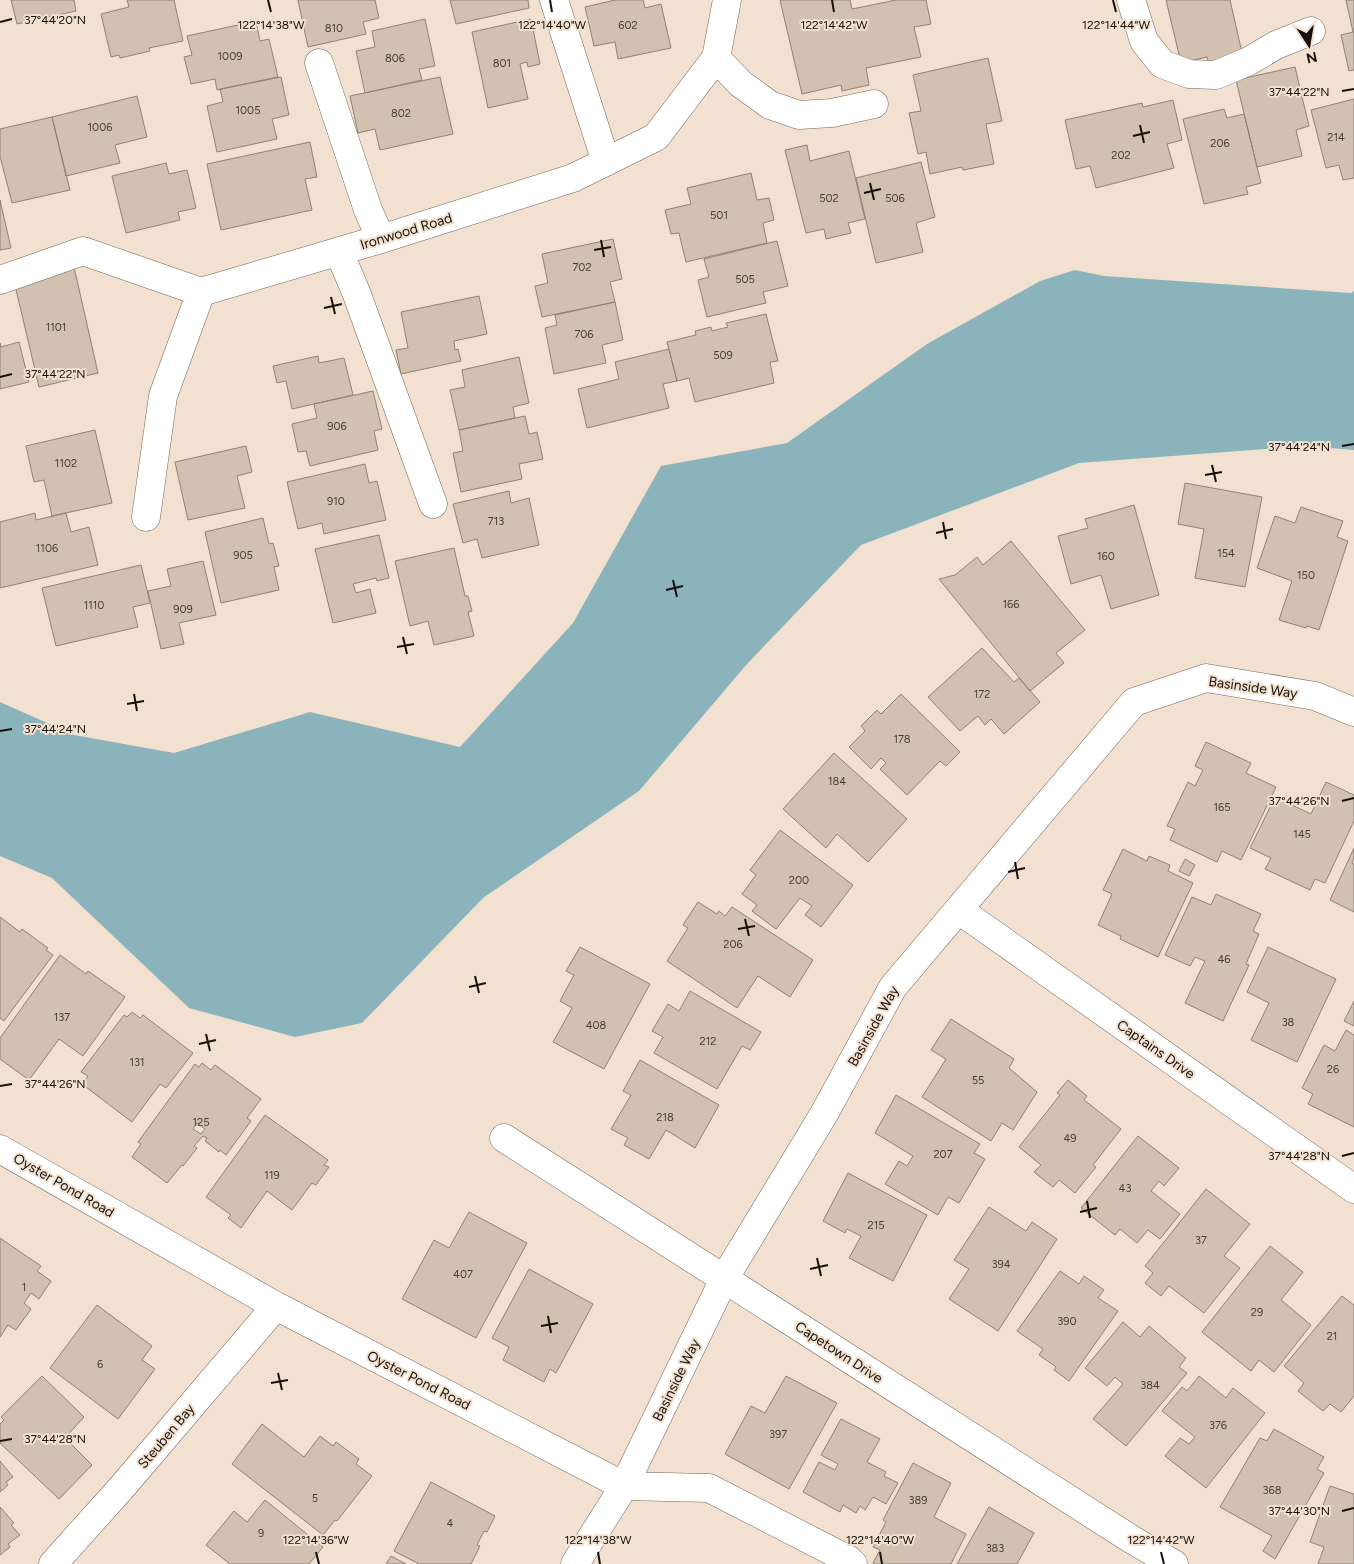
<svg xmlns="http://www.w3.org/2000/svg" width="1354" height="1564" font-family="Figtree,sans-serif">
	<rect width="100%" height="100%" fill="#f2e1d0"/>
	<path fill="#8bb3bc" d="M1075 270 1104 276 1351 293 1354 291V450L1306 446 1079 463 861 545 747 664 639 791 483 898 362 1023 295 1037 189 1008 52 878 0 856V702L74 735 174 753 310 712 460 747 573 623 661 466 787 443 927 344 1040 281Z"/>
	<path fill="#d2c1b0" stroke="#908171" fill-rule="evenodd" d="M11 0H74L76 11 17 24Z
		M127 0H174L183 41 149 48 150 51 120 58 119 55 111 57 101 14 129 7Z
		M298 0H375L379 18 363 22 366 34 308 47Z
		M450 0H528L529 8 456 24Z
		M615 0H643L645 8 661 4 671 48 618 59 615 42 594 46 585 7Z
		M780 0H850L852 9 896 0H926L931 24 914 27 921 57 866 68 869 85 842 91 841 85 802 94Z
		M1166 0H1230L1243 57 1209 65 1207 57 1181 63Z
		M1346 0H1354V32H1353Z
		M425 19 435 66 419 69 422 80 365 93 356 51 375 47 372 31Z
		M531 19 540 64 528 67 527 62 520 64 528 99 488 108 472 32Z
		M256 21 260 41 269 39 278 77 217 90 215 79 191 84 184 57 192 55 187 36Z
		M1353 32H1354V70L1349 71 1341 35Z
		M988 58 1002 121 986 124 994 164 963 170 962 167 930 174 926 152 918 154 909 113 921 111 913 75Z
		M1295 67 1309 126 1296 130 1302 156 1257 167 1236 80Z
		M281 77 289 115 272 119 277 139 217 152 207 106 223 102 220 89Z
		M440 77 453 134 380 150 375 129 358 133 350 96Z
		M137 96 147 137 115 145 120 163 66 176 52 117Z
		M1354 99V178L1343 180 1339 165 1326 168 1311 110Z
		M1173 100 1182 140 1167 144 1174 168 1096 188 1090 166 1076 169 1065 120 1142 103 1143 107Z
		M1224 109 1227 118 1244 114 1261 183 1246 187 1248 194 1204 204 1183 119Z
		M52 117 70 190 12 203 0 156V129Z
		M310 142 317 177 305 179 312 210 221 230 207 164Z
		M807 145 810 161 849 151 865 219 848 223 851 233 826 239 824 229 806 233 785 150Z
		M921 162 935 217 916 223 923 252 876 263 856 178Z
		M166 163 169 174 187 170 196 208 178 212 180 220 126 233 112 176Z
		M751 173 757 200 769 198 774 220 763 223 767 243 686 262 679 233 671 234 665 210 691 204 687 188Z
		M0 200 11 248 0 250Z
		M613 239 622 279 610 282 615 302 542 317 535 286 548 283 542 254Z
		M777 241 788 286 763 292 766 303 707 317 698 280 709 277 704 259Z
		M74 267 98 373 39 387 14 281Z
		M479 296 487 334 454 341 455 350 458 349 461 361 401 374 396 350 408 348 401 312Z
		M615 302 623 340 602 345 606 363 554 374 545 328 557 325 555 315Z
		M766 314 778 361 770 362 774 383 695 402 689 378 677 381 667 342 696 335 695 331 711 327 712 331 728 327 726 323Z
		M19 342 29 382 0 389V343L1 347Z
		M669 349 677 381 663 384 669 408 587 428 578 389 619 379 615 362Z
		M318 356 319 363 344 358 353 395 292 409 286 381 277 383 273 366Z
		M519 357 529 403 513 407 515 418 459 430 450 390 465 387 462 370Z
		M373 391 382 429 374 431 378 450 310 466 306 451 298 452 292 424 317 418 314 404Z
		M525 416 529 434 537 432 543 459 519 464 522 479 461 492 453 453 463 451 459 430Z
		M95 430 112 503 52 516 44 480 34 482 26 446Z
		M246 446 252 472 237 476 245 508 188 520 175 462Z
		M365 464 369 483 377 481 386 520 324 534 322 523 298 529 287 482Z
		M1185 483 1262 497 1245 587 1195 578 1204 529 1178 524Z
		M509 491 511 503 529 498 539 545 482 558 477 539 463 543 453 504Z
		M1134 505 1159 595 1111 609 1101 575 1071 584 1058 536 1088 528 1085 519Z
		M1301 507 1343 521 1337 537 1348 541 1319 630 1307 626 1306 628 1279 620 1292 581 1257 568 1275 516 1295 523Z
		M35 513 36 520 66 513 71 532 89 527 98 565 0 588V522Z
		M263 518 269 544 273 543 279 566 274 567 279 590 221 603 205 532Z
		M379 535 389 578 377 581 376 578 353 584 356 593 370 589 376 613 333 623 315 549Z
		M1011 541 1085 630 1056 653 1064 663 1030 691 939 579 955 575 977 557 983 565Z
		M454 548 465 596H468L472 611 468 612 474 636 434 645 428 621 410 626 395 561Z
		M203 561 216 615 179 623 184 644 161 649 148 591 171 586 167 569Z
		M141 565 150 603 133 607 138 627 56 646 42 588Z
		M982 648 1014 682 1019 678 1040 702 1004 734 991 719 985 725 978 716 960 731 928 697Z
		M901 694 960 752 946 766 940 761 907 795 880 769 886 763 881 758 871 769 849 747 865 731 861 726 877 710 881 714Z
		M1206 742 1251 763 1246 773 1276 787 1241 860 1222 851 1217 862 1170 840 1175 829 1167 826 1188 782 1195 786 1203 770 1195 766Z
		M834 753 907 819 868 862 837 834 826 848 783 809Z
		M1326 782 1354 795V821L1325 883 1315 879 1310 890 1265 869 1271 858 1250 848 1275 797 1311 814Z
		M780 830 853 885 821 927 805 915 812 906 800 898 776 929 752 911 757 905 742 894 756 875 750 870Z
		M1354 848V857L1352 863 1354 864V912L1330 900Z
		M1123 849 1147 861 1149 856 1170 865 1168 871 1193 883 1158 957 1120 939 1121 936 1098 925 1112 894 1103 890Z
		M1185 859 1195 865 1189 876 1179 871Z
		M1216 894 1261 914 1253 931 1259 934 1246 964 1249 965 1223 1021 1185 1003 1205 961 1195 957 1190 966 1165 955 1192 897 1211 905Z
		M698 902 717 914 719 911 725 916 732 907 813 960 790 997 758 976 737 1008 667 961 688 928 683 925Z
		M0 917 20 932 22 929 48 948 46 950 53 955 4 1021 0 1018Z
		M580 947 650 984 604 1069 553 1042 572 1008 560 1001 574 975 566 971Z
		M1268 947 1336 979 1297 1062 1251 1040 1269 1003 1247 992Z
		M60 955 86 974 88 971 125 997 83 1056 59 1039 29 1080 0 1059V1038Z
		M690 991 761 1032 750 1050 742 1046 717 1089 654 1053 663 1037 652 1031 668 1004 679 1011Z
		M1354 1001V1026L1344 1021Z
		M132 1012 140 1018 143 1015 193 1053 166 1088 160 1084 132 1122 82 1084 88 1076 81 1072 124 1015 127 1017Z
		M951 1019 1014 1059 1009 1068 1037 1092 1013 1130 1002 1123 991 1141 922 1097 946 1059 931 1050Z
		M1346 1030 1354 1035V1127L1308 1104 1313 1094 1302 1088 1324 1045 1335 1051Z
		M640 1060 719 1105 695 1148 666 1130 649 1159 624 1145 628 1138 611 1129 631 1095 623 1091Z
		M202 1063 211 1070 215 1065 261 1099 247 1118 251 1121 226 1155 220 1150 219 1152 205 1141 207 1138 203 1136 194 1146 197 1148 183 1166 182 1165 167 1183 132 1157 141 1144 138 1142 195 1064 199 1067ZM197 1123 205 1129 201 1134 193 1129Z
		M1068 1080 1087 1096 1084 1100 1121 1129 1093 1165 1096 1167 1075 1193 1059 1180 1053 1187 1034 1172 1041 1165 1019 1147 1060 1095 1057 1093Z
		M896 1095 980 1144 974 1153 985 1159 959 1203 948 1197 938 1215 885 1184 899 1161 907 1166 913 1156 875 1133Z
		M265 1115 328 1160 324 1165 329 1167 316 1185 312 1183 292 1210 267 1191 241 1228 228 1218 231 1215 206 1197Z
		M1138 1136 1179 1168 1164 1186 1159 1181 1151 1191 1180 1214 1160 1239 1148 1230 1137 1243 1120 1229 1115 1235 1081 1208Z
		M848 1173 927 1215 893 1281 849 1258 861 1236 847 1229 845 1233 823 1221Z
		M1206 1189 1250 1224 1224 1256 1240 1268 1204 1313 1169 1286 1161 1296 1145 1283 1153 1273 1145 1266Z
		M989 1207 1026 1231 1032 1222 1057 1239 998 1331 949 1299 969 1269 954 1260Z
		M469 1212 527 1243 476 1338 402 1299 434 1240 449 1248Z
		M0 1238 41 1266 37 1271 51 1281 39 1299 31 1293 24 1303 31 1309 16 1330 8 1325 0 1337Z
		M1270 1246 1303 1272 1281 1300 1311 1325 1274 1372 1259 1360 1251 1371 1202 1332Z
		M529 1269 593 1304 556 1373 550 1369 544 1382 503 1360 509 1347 492 1338Z
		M1060 1271 1079 1284 1084 1276 1104 1290 1098 1298 1118 1311 1069 1381 1054 1370 1056 1367 1039 1355 1043 1349 1017 1331Z
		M1342 1296 1354 1305V1396L1341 1412 1330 1404 1323 1411 1298 1391 1304 1383 1284 1366Z
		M97 1305 152 1346 142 1360 155 1369 118 1419 50 1368Z
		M1123 1322 1140 1337 1149 1326 1186 1358 1179 1367 1187 1373 1126 1446 1093 1419 1123 1384 1115 1377 1107 1386 1085 1368Z
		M42 1376 84 1417 65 1438 92 1465 59 1499 0 1443V1424L4 1420 1 1417Z
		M786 1376 837 1403 789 1489 725 1454 751 1406 765 1413Z
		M1199 1376 1226 1398 1233 1388 1265 1413 1206 1488 1165 1456 1180 1438 1189 1444 1195 1437 1162 1411 1182 1387 1187 1391Z
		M841 1419 880 1439 867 1462 886 1472 884 1476 898 1483 886 1504 873 1497 865 1510 860 1506 856 1513 843 1505 840 1512 803 1492 819 1462 835 1470 838 1464 821 1455Z
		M262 1424 304 1457 320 1436 333 1446 336 1442 359 1459 356 1464 372 1476 337 1521 335 1520 323 1535 232 1464Z
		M1274 1429 1324 1457 1317 1469 1324 1473 1275 1559 1263 1551 1272 1536 1220 1507 1260 1438 1267 1441Z
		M0 1461 13 1477 6 1482 8 1485 0 1492Z
		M913 1463 951 1483 934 1517 966 1534 951 1564H874L873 1563 880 1550 873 1547 886 1522 883 1520Z
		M431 1482 495 1516 487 1532 484 1531 477 1545 480 1546 471 1564H419L394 1551Z
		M1330 1486 1354 1494V1564H1318L1324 1547 1310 1542Z
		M265 1500 323 1547 309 1564H230L206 1545 234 1511 247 1522Z
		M0 1507 14 1523 11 1525 20 1535 8 1544 10 1547 0 1555Z
		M989 1507 1034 1533 1017 1564H957Z
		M391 1556 406 1564H386Z"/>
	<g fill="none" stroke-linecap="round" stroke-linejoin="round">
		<g stroke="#746657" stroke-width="29">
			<path id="street" d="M554 0 606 162
				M1131 0 1144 41 1162 64 1189 74 1216 75 1249 61 1276 45 1311 31
				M716 58 741 84 770 105 799 115 832 113 874 104
				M319 63 368 210 381 239
				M339 252 356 292 433 504
				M0 280 83 251 201 292 381 239 573 178 656 137 716 58 727 0
				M146 517 163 396 201 292
				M959 910 1354 1189
				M504 1138 1131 1539 1174 1564
				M0 1149 276 1306 624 1486 709 1488 849 1560 853 1564
				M53 1564 123 1486 276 1306
				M575 1564 624 1486 724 1279 824 1114 893 987 1134 702 1206 678 1315 696 1354 712"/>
		</g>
		<use href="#street" stroke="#fff" stroke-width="28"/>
	</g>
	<path fill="none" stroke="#17110c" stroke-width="2" d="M268 0 271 12M550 0 552 12M832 0 834 12M1113 0 1116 12M0 22 12 19M1342 91 1354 89M1140 125 1144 143M1133 136 1150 132M870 183 874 200M864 193 881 189M601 240 604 257M594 250 611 247M331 297 335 314M324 308 342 304M0 377 12 374M1342 446 1354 444M1212 465 1216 482M1205 475 1222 472M943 522 946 539M936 533 953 529M673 580 677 597M666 590 683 586M403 637 407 654M397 647 414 644M134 694 137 711M127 704 144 701M0 731 12 729M1342 801 1354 798M1015 862 1018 879M1008 872 1025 868M745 919 749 936M738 929 755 926M475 976 479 993M469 987 486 983M206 1034 210 1051M199 1044 216 1040M0 1086 12 1084M1342 1156 1354 1153M1087 1201 1090 1218M1080 1212 1097 1208M817 1258 821 1276M810 1269 828 1265M548 1316 551 1333M541 1326 558 1323M278 1373 282 1390M271 1383 288 1380M0 1441 12 1439M1342 1511 1354 1508M316 1552 319 1564M598 1552 600 1564M880 1552 882 1564M1161 1552 1164 1564"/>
	<g text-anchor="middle" stroke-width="4" stroke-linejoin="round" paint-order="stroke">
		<g font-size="11" fill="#463d35">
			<text x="628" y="29">602</text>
			<text x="334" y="32">810</text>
			<text x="230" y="60">1009</text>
			<text x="395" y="62">806</text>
			<text x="502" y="67">801</text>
			<text x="248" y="114">1005</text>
			<text x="401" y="117">802</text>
			<text x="100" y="131">1006</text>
			<text x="1336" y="141">214</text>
			<text x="1220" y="147">206</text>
			<text x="1121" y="159">202</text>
			<text x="829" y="202">502</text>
			<text x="895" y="202">506</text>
			<text x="719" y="219">501</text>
			<text x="582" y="271">702</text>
			<text x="745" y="283">505</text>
			<text x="56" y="331">1101</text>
			<text x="584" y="338">706</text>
			<text x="723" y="359">509</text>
			<text x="337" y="430">906</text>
			<text x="66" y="467">1102</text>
			<text x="336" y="505">910</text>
			<text x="496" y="525">713</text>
			<text x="47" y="552">1106</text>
			<text x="1226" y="557">154</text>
			<text x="243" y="559">905</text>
			<text x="1106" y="560">160</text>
			<text x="1306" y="579">150</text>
			<text x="1011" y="608">166</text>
			<text x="94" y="609">1110</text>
			<text x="183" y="613">909</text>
			<text x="982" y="698">172</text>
			<text x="902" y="743">178</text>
			<text x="837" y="785">184</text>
			<text x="1222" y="811">165</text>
			<text x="1302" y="838">145</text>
			<text x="799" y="884">200</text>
			<text x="733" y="948">206</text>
			<text x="1224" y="963">46</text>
			<text x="62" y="1021">137</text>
			<text x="1288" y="1026">38</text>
			<text x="596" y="1029">408</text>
			<text x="708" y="1045">212</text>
			<text x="137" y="1066">131</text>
			<text x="1333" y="1073">26</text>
			<text x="978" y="1084">55</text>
			<text x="665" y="1121">218</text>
			<text x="201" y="1126">125</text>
			<text x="1070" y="1142">49</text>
			<text x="943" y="1158">207</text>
			<text x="272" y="1179">119</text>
			<text x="1125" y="1192">43</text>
			<text x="876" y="1229">215</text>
			<text x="1201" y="1244">37</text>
			<text x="1001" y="1268">394</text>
			<text x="463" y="1278">407</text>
			<text x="24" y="1291">1</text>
			<text x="1257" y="1316">29</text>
			<text x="1067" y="1325">390</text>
			<text x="1332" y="1340">21</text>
			<text x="100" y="1368">6</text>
			<text x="1150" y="1389">384</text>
			<text x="1218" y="1429">376</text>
			<text x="778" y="1438">397</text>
			<text x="1272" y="1494">368</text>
			<text x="315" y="1502">5</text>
			<text x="918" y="1504">389</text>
			<text x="450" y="1527">4</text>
			<text x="261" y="1537">9</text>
			<text x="995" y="1552">383</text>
		</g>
		<g font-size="14" fill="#17110c" stroke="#f2e1d0">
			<text transform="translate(406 231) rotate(-17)" y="5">Ironwood Road</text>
			<text transform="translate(1253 687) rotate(8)" y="5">Basinside Way</text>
			<text transform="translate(873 1026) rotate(-61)" y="5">Basinside Way</text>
			<text transform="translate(1156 1049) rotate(35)" y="5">Captains Drive</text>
			<text transform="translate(64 1185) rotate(30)" y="5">Oyster Pond Road</text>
			<text transform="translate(839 1352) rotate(33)" y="5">Capetown Drive</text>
			<text transform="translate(419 1380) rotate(27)" y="5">Oyster Pond Road</text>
			<text transform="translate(676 1380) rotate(-64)" y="5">Basinside Way</text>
			<text transform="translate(166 1436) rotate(-50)" y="5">Steuben Bay</text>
		</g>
	</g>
	<g font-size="12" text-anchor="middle" fill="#17110c" stroke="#f2e1d0" stroke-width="4" stroke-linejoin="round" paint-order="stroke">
		<text x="55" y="24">37°44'20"N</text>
		<text x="271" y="29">122°14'38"W</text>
		<text x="552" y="29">122°14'40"W</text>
		<text x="834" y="29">122°14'42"W</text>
		<text x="1116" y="29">122°14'44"W</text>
		<text x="1299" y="96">37°44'22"N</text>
		<text x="55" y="378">37°44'22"N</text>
		<text x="1299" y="451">37°44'24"N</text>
		<text x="55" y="733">37°44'24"N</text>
		<text x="1299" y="805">37°44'26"N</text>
		<text x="55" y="1088">37°44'26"N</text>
		<text x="1299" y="1160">37°44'28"N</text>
		<text x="55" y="1443">37°44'28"N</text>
		<text x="1299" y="1515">37°44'30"N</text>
		<text x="316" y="1544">122°14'36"W</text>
		<text x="598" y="1544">122°14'38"W</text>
		<text x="880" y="1544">122°14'40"W</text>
		<text x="1161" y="1544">122°14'42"W</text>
	</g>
	<g transform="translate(1309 45) rotate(168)" stroke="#f2e1d0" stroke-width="4" paint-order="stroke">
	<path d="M0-4L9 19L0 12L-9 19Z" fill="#17110c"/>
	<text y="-8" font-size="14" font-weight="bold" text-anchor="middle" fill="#17110c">N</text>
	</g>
</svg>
